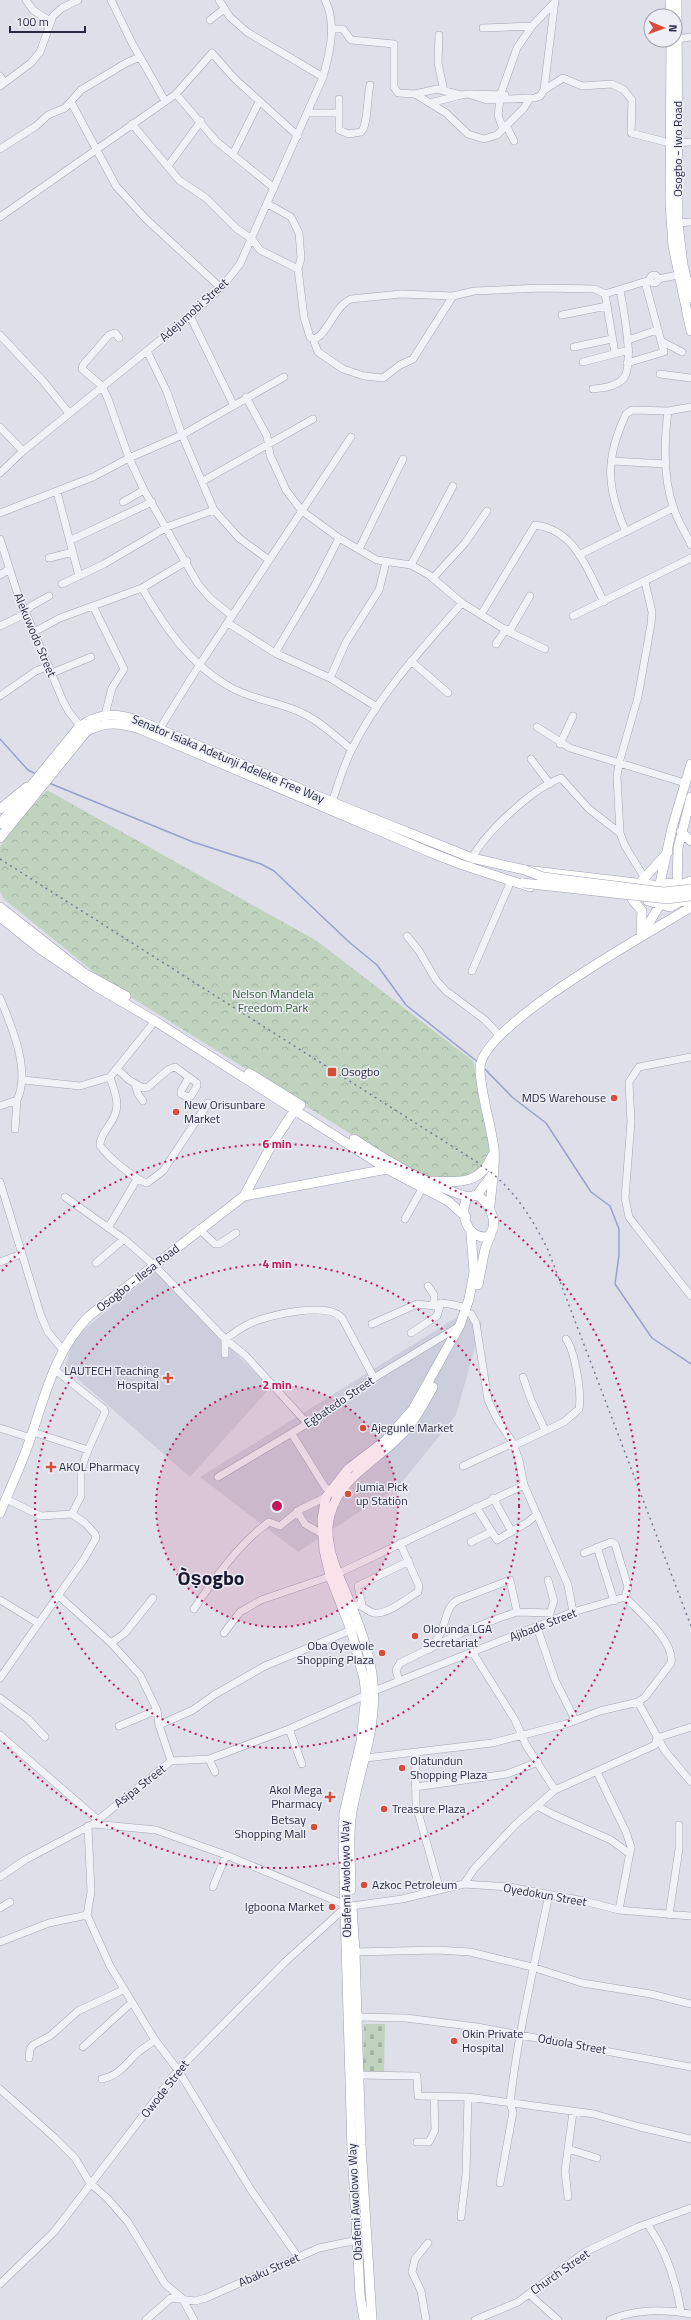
<svg xmlns="http://www.w3.org/2000/svg" width="691" height="2320" font-family="'Titillium Web',sans-serif">
	<defs>
		<pattern id="cemetery-stones" width="16" height="16" patternUnits="userSpaceOnUse"><rect width="16" height="16" fill="#bfd3bf"/><path d="M2 7V4a2 2 0 0 1 4 0v3zM10 15v-3a2 2 0 0 1 4 0v3z" fill="#a4b5a5"/></pattern>
		<pattern id="park-crowns" width="20" height="18" patternUnits="userSpaceOnUse"><rect width="20" height="18" fill="#bfd3bf"/><path d="M2 6a3 3 0 1 1 6 0M12 15a3 3 0 1 1 6 0" fill="none" stroke="#a4b5a5"/></pattern>
	</defs>
	<rect width="100%" height="100%" fill="#dedfe9"/>
	<path fill="#cccedb" d="M156 1271 270 1388 190 1477 65 1368 69 1352 78 1334Z
		M459 1316 482 1322 456 1415 399 1486 298 1552 200 1477Z"/>
	<path fill="url(#cemetery-stones)" d="M364 2024H385L384 2072 363 2071Z"/>
	<path fill="url(#park-crowns)" d="M47 790 317 941 473 1061 494 1163 483 1176 454 1181 423 1179 105 981 4 899 0 891V847L12 829Z"/>
	<g fill="none" stroke-linecap="round" stroke-linejoin="round">
		<path stroke="#97a2cb" stroke-width="1.5" d="M0 739 28 770 36 774
			M49 783 193 842 261 864 274 871 349 942 377 965 406 1005 479 1063
			M483 1067 512 1097 546 1123 591 1192 610 1206 619 1229V1255L615 1284 652 1338 691 1364"/>
		<g stroke="#a3a5b3" stroke-width="8">
			<path id="minor" d="M26 0 33 10 50 21
				M111 0 132 43 165 101
				M219 0 230 17 247 32 323 77
				M210 20 224 9
				M483 28 532 26
				M332 29H343L351 40 394 44V87L398 93 415 94 437 89 461 95 468 94 487 100 535 98 540 96 544 90 555 0
				M439 35 438 63 444 91
				M677 39 691 37
				M0 76 4 83
				M0 86 31 63 40 52 53 16 62 8 78 0
				M544 90 563 78 582 86 612 84 624 90 632 100 631 133 670 143
				M501 93 517 48 532 26 555 2
				M176 94 216 141 274 188
				M415 94 446 113 468 134 484 139 497 135 524 108 530 98
				M470 94 505 95
				M339 99V130L349 134 361 132C368 126 367 97 370 85
				M500 100 498 115 503 129
				M71 102 116 186 146 219 221 288
				M430 103 461 95
				M309 113H339
				M132 124 179 180 206 198 237 229 252 239 260 250 298 269
				M506 125 514 141
				M677 143 691 142
				M0 149 36 126 48 115 65 108 81 90 126 63 140 57
				M233 154 259 102
				M168 166 201 121
				M268 204 291 217 299 233 301 258 298 269 304 317 310 337 313 339C326 338 335 305 351 299L401 294 453 296 474 291 541 288 595 289 605 294 650 280
				M0 217 176 94 212 53 234 78 298 136
				M678 223 691 222
				M650 279a4 4 0 1 1 8 0a4 4 0 1 1-8 0Z
				M658 279 678 275
				M605 294 615 353
				M562 315 607 306
				M190 316 233 404
				M0 335 43 381 69 413
				M119 338 115 333 109 335 83 365 82 369 102 386 108 399 129 458 144 490 198 584 210 598 232 616
				M313 339 318 352 343 369 364 376 383 378 400 365 413 359 453 296
				M628 340 657 330
				M663 342 682 352
				M574 347 612 339
				M147 351 167 392 182 435 214 510 239 538 269 560
				M583 362 629 350
				M627 363 664 352 645 282
				M660 374 691 378
				M593 389C603 388 614 387 622 380 636 368 623 307 620 290
				M246 397 267 436 270 455 286 490 302 511 339 538 377 560 411 565 429 575 462 603 509 632 545 649
				M668 411C664 442 663 479 674 509 678 522 686 533 691 545
				M0 427 23 451
				M612 461 666 464
				M0 473 23 451 190 316 221 288 240 264 323 77C330 52 337 24 325 0
				M203 481 313 419
				M57 492 79 576
				M123 502 144 490
				M0 513 93 477 129 458 182 435 284 377
				M626 532C606 487 605 459 626 414L632 410 668 411 691 407
				M0 539 17 592 63 701 69 712 83 730
				M71 540 152 502
				M359 549 403 459
				M579 555 673 508
				M49 558 73 552
				M411 565 453 486
				M0 575 8 570
				M433 578 465 543 487 511
				M62 584 104 564 167 527 214 510
				M142 588C164 626 190 665 230 687 253 700 279 702 302 713 320 721 336 737 351 749
				M93 606 124 669 112 688 105 715
				M482 613 535 525C576 530 587 570 604 602
				M573 616 691 558
				M228 623 275 653 330 678 377 707
				M0 626 21 616 31 606 49 596
				M34 632 60 618 142 588 187 561
				M509 632 530 596
				M496 644 506 629
				M275 653 314 587 339 538
				M411 661 448 693
				M52 673 91 657
				M330 678 346 642 379 590 386 562
				M0 696 36 671 49 666
				M537 727 570 748 685 783
				M157 733 200 664 351 437
				M560 744 573 716
				M531 759 550 784
				M332 802C338 785 343 767 351 751 378 695 422 649 462 603
				M472 858C486 832 533 788 561 778L589 809 620 833
				M644 877 625 846 620 833 617 777 619 763 638 697 651 624 652 612 645 582
				M407 936 419 951 436 980 446 991 485 1020 499 1035
				M472 971 511 881
				M0 998C12 1027 31 1071 17 1100L0 1106
				M691 1057 639 1067 629 1082 631 1122 625 1198 629 1217 635 1225 691 1296
				M117 1069 129 1080 143 1088 148 1087 169 1069 175 1067 197 1083V1086L191 1096 188 1097 181 1094V1091L189 1077
				M110 1077C113 1087 119 1100 116 1111 114 1123 100 1133 100 1145 106 1156 136 1180 147 1183L163 1171 208 1103
				M23 1080 80 1086 110 1077 155 1021
				M135 1084 138 1094 143 1101
				M15 1129 17 1100
				M0 1182 41 1316 48 1332 62 1349
				M65 1197 124 1239 155 1266 225 1339 245 1355 307 1423
				M405 1219 423 1187
				M108 1228 137 1179
				M199 1229 215 1244H219L236 1233
				M0 1262 21 1254
				M96 1263 124 1239
				M428 1286 434 1295V1306
				M471 1314 476 1323 488 1400 497 1419 513 1443 519 1460 524 1485 568 1585 573 1612
				M372 1324 417 1304 434 1306 441 1303 449 1304 467 1308
				M411 1333 437 1316 441 1303
				M225 1354V1339C233 1334 240 1328 249 1324 267 1315 328 1301 342 1318L374 1378
				M54 1369 104 1409 105 1412 86 1455 81 1471V1496L72 1514
				M523 1377 531 1400 545 1430
				M0 1428 31 1438
				M33 1432 88 1450
				M292 1434 325 1487 332 1493
				M513 1446 564 1422 579 1409C582 1394 575 1351 566 1339
				M463 1466 513 1443
				M218 1477 330 1410 374 1378 458 1327
				M493 1498 512 1532
				M476 1507 497 1540 528 1522 537 1514
				M297 1511 305 1524 322 1534
				M471 1542 491 1532
				M597 1547 614 1601
				M584 1553 611 1542 615 1544 628 1587 625 1597
				M548 1580 554 1601 550 1613
				M59 1596 111 1643 140 1675 157 1710 159 1725 171 1761
				M0 1600 38 1623
				M362 1605 358 1586 409 1561
				M351 1606C362 1602 365 1611 374 1613 388 1615 407 1598 418 1592L419 1586 400 1543
				M194 1609C213 1580 240 1542 269 1522L280 1526 301 1509 326 1497
				M537 1627 555 1680 575 1720
				M224 1633 240 1612 261 1600 337 1574 524 1485
				M111 1643 125 1633 153 1598
				M430 1649C434 1643 439 1637 442 1630 446 1620 447 1605 458 1600L510 1580 517 1612
				M473 1653 515 1720 526 1745 555 1790
				M0 1678 84 1559 96 1538 95 1534 85 1523 72 1514 41 1516 6 1499
				M399 1681 396 1670 400 1663 461 1633 499 1618 517 1612 550 1613
				M374 1691 573 1612 625 1597
				M0 1698 28 1719 45 1737
				M638 1702 665 1751 691 1782
				M159 1725 193 1710 214 1695 265 1666 351 1630 357 1624
				M119 1726 157 1710
				M289 1729 302 1764
				M0 1735 97 1819
				M415 1753 416 1805 440 1890
				M366 1758 492 1743 566 1724 600 1711 638 1702 645 1697 671 1663C675 1641 639 1612 625 1597
				M209 1759 215 1772
				M597 1772 626 1832 631 1847 619 1910
				M415 1787 507 1774 538 1762
				M537 1806 552 1814 611 1840 630 1854
				M93 1824 156 1830 226 1855 341 1903 345 1907
				M88 1826 91 1892 87 1915 110 1966 155 2040 178 2070 251 2190 298 2257
				M0 1877 25 1860 93 1824 171 1761 209 1759 289 1729 366 1695
				M464 1884 474 1869 515 1825 555 1790 655 1745 657 1738 691 1727
				M213 1887 226 1855
				M352 1906 402 1899 464 1884 509 1887 584 1901 619 1910 691 1916
				M0 1908 10 1902
				M669 1915 679 1849V1825
				M0 1942 49 1923 87 1915
				M355 1952 437 1950 470 1952 532 1967 582 1983 651 1994 691 2004
				M358 2017 406 2018 477 2027 691 2067
				M83 2047 131 2003
				M29 2058 30 2049 33 2045 50 2036 78 2011 123 1990
				M358 2075 417 2076 418 2096 468 2097 594 2114 640 2127 691 2139
				M102 2079C117 2076 125 2066 135 2055 140 2050 149 2045 155 2040
				M0 2089 55 2138 75 2158 90 2183 107 2198 128 2222 165 2284 182 2298 194 2320
				M417 2142H429L435 2130 434 2097
				M568 2149 597 2158
				M500 2183 513 2112 510 2103C518 2032 535 1963 549 1894
				M568 2197 565 2171 573 2112
				M461 2217 466 2174 468 2097
				M648 2225C667 2252 676 2280 681 2312
				M0 2284 54 2232 178 2070 285 1962 346 1907
				M529 2294 558 2320
				M146 2320 171 2298 195 2301 206 2298 319 2248 357 2240
				M426 2320 421 2291 412 2272 415 2259 428 2243
				M475 2320 518 2302 585 2252 638 2227 691 2208
				M610 2320C634 2309 666 2309 691 2314"/>
		</g>
		<g stroke="#9da0b5" stroke-width="10">
			<path id="major" d="M670 0 671 16
				M677 0 678 223 683 265 691 298
				M671 40 670 202 673 246 691 331
				M0 809 27 787
				M0 824 79 727C99 712 117 713 140 721L332 802 472 858 525 870 661 886 669 883 677 886 691 881
				M681 832 691 841
				M0 838 86 732C104 721 120 723 140 729L427 851 460 864 530 887
				M639 884 668 852
				M659 888 672 828 691 764
				M680 889 677 886 678 848 691 797
				M632 899 642 911 641 936
				M648 901 670 907 679 902 690 900
				M0 907 84 973 126 996
				M0 917 40 949 95 986 155 1021 387 1169 448 1201 466 1217
				M643 933 661 903
				M249 1073 301 1105
				M354 1139C390 1163 426 1184 468 1197
				M429 1181C457 1182 480 1186 492 1156
				M477 1195C490 1203 501 1226 487 1237 467 1239 458 1211 468 1197Z
				M477 1195 492 1175
				M244 1196 271 1146 298 1105
				M490 1206C491 1188 496 1168 494 1149 491 1124 480 1092 480 1068 481 1025 652 931 691 907
				M478 1285 485 1249 491 1234
				M0 1513C9 1491 19 1470 27 1448 44 1401 53 1352 89 1316L244 1196 387 1169
				M351 1890C351 1861 347 1830 354 1802 362 1762 377 1725 373 1683 371 1657 361 1629 351 1605 340 1578 322 1545 330 1515 340 1477 374 1463 399 1437 414 1423 423 1405 433 1387
				M352 1907 355 1952 361 2145 372 2320
				M364 2320 360 2295 352 2149 343 1842 344 1813 361 1741 366 1695 364 1679 351 1630 330 1576 324 1550 322 1519 326 1497 348 1469 386 1440 413 1409 460 1325 469 1299 474 1272 471 1233"/>
		</g>
		<use href="#minor" stroke="#f1f2f7" stroke-width="7"/>
		<use href="#major" stroke="#fff" stroke-width="9"/>
		<path stroke="#777a93" stroke-width="1.5" stroke-dasharray="2 4" stroke-linecap="butt" d="M0 859 477 1162C482 1168 489 1170 494 1175 518 1195 534 1222 548 1250L691 1626"/>
		<g stroke="#9da0b5" stroke-width="10" stroke-linecap="butt">
			<path id="major-bridge" d="M525 870 543 877 664 892 691 889
				M523 883 667 899 691 896"/>
		</g>
		<use href="#major-bridge" stroke="#fff" stroke-width="9"/>
	</g>
	<circle cx="277" cy="1506" r="121" fill="#c2185b" fill-opacity=".12"/>
	<g fill="none" stroke="#c2185b" stroke-width="2" stroke-dasharray="2 4">
		<circle cx="277" cy="1506" r="121"/>
		<circle cx="277" cy="1506" r="242"/>
		<path d="M2 1271A362 362 0 1 1 2 1741"/>
	</g>
	<g fill="#d64d3b" stroke="#eeeff6" stroke-width="1.5">
		<rect x="327" y="1067" width="10" height="10" rx="2"/>
		<circle cx="614" cy="1098" r="4"/>
		<circle cx="176" cy="1112" r="4"/>
		<path d="M166 1372h4v4h4v4h-4v4h-4v-4h-4v-4h4z"/>
		<circle cx="363" cy="1428" r="4"/>
		<path d="M49 1461h4v4h4v4h-4v4h-4v-4h-4v-4h4z"/>
		<circle cx="348" cy="1494" r="4"/>
		<circle cx="415" cy="1636" r="4"/>
		<circle cx="382" cy="1653" r="4"/>
		<circle cx="402" cy="1768" r="4"/>
		<path d="M328 1791h4v4h4v4h-4v4h-4v-4h-4v-4h4z"/>
		<circle cx="384" cy="1809" r="4"/>
		<circle cx="314" cy="1827" r="4"/>
		<circle cx="364" cy="1885" r="4"/>
		<circle cx="332" cy="1907" r="4"/>
		<circle cx="454" cy="2041" r="4"/>
	</g>
	<g text-anchor="middle" stroke-width="3" stroke-linejoin="round" paint-order="stroke">
		<g font-size="12" fill="#262940" stroke="#eeeff6">
			<text transform="translate(678 149) rotate(-90)" y="4">Osogbo - Iwo Road</text>
			<text transform="translate(194 310) rotate(-42)" y="4">Adejumobi Street</text>
			<text transform="translate(35 635) rotate(67)" y="4">Alekuwodo Street</text>
			<text transform="translate(228 759) rotate(23)" y="4">Senator Isiaka Adetunji Adeleke Free Way</text>
			<text transform="translate(138 1278) rotate(-38)" y="4">Osogbo - Ilesa Road</text>
			<text transform="translate(339 1402) rotate(-34)" y="4">Egbatedo Street</text>
			<text transform="translate(543 1625) rotate(-21)" y="4">Ajibade Street</text>
			<text transform="translate(140 1786) rotate(-38)" y="4">Asipa Street</text>
			<text transform="translate(346 1879) rotate(-91)" y="4">Obafemi Awolowo Way</text>
			<text transform="translate(545 1895) rotate(10)" y="4">Oyedokun Street</text>
			<text transform="translate(572 2044) rotate(10)" y="4">Oduola Street</text>
			<text transform="translate(165 2089) rotate(-52)" y="4">Owode Street</text>
			<text transform="translate(355 2202) rotate(-93)" y="4">Obafemi Awolowo Way</text>
			<text transform="translate(269 2270) rotate(-24)" y="4">Abaku Street</text>
			<text transform="translate(560 2272) rotate(-35)" y="4">Church Street</text>
		</g>
		<g font-size="12" fill="#335d36" stroke="#eeeff6">
			<text x="273" y="998">Nelson Mandela<tspan x="273" dy="14">Freedom Park</tspan></text>
		</g>
		<g font-size="12" fill="#262940" stroke="#eeeff6" text-anchor="start">
			<text x="341" y="1076">Osogbo</text>
			<text x="606" y="1102" text-anchor="end">MDS Warehouse</text>
			<text x="184" y="1109">New Orisunbare<tspan x="184" dy="14">Market</tspan></text>
			<text x="159" y="1375" text-anchor="end">LAUTECH Teaching<tspan x="159" dy="14">Hospital</tspan></text>
			<text x="371" y="1432">Ajegunle Market</text>
			<text x="59" y="1471">AKOL Pharmacy</text>
			<text x="356" y="1491">Jumia Pick<tspan x="356" dy="14">up Station</tspan></text>
			<text x="423" y="1633">Olorunda LGA<tspan x="423" dy="14">Secretariat</tspan></text>
			<text x="374" y="1650" text-anchor="end">Oba Oyewole<tspan x="374" dy="14">Shopping Plaza</tspan></text>
			<text x="410" y="1765">Olatundun<tspan x="410" dy="14">Shopping Plaza</tspan></text>
			<text x="322" y="1794" text-anchor="end">Akol Mega<tspan x="322" dy="14">Pharmacy</tspan></text>
			<text x="392" y="1813">Treasure Plaza</text>
			<text x="306" y="1824" text-anchor="end">Betsay<tspan x="306" dy="14">Shopping Mall</tspan></text>
			<text x="372" y="1889">Azkoc Petroleum</text>
			<text x="324" y="1911" text-anchor="end">Igboona Market</text>
			<text x="462" y="2038">Okin Private<tspan x="462" dy="14">Hospital</tspan></text>
		</g>
		<g font-size="20" font-weight="bold" fill="#191a31" stroke="#eeeff6">
			<text x="211" y="1585">Òṣogbo</text>
		</g>
	</g>
	<circle cx="277" cy="1506" r="6" fill="#c2185b" stroke="#eeeff6" stroke-width="2"/>
	<g font-size="12" text-anchor="middle" font-weight="bold" fill="#c2185b" stroke="#eeeff6" stroke-width="3" stroke-linejoin="round" paint-order="stroke">
		<text x="277" y="1148">6 min</text>
		<text x="277" y="1268">4 min</text>
		<text x="277" y="1389">2 min</text>
	</g>
	<g transform="translate(663 28) rotate(92)"><circle r="19" fill="#eeeff6" stroke="#9ea0ad"/>
	<path d="M0-3L7 15L0 10L-7 15Z" fill="#d64d3b"/>
	<text y="-6" font-size="11" font-weight="bold" text-anchor="middle" fill="#262940">N</text>
	</g>
	<path d="M10 26v6h75v-6" fill="none" stroke="#262940" stroke-width="2"/>
	<text x="16" y="26" font-size="12" fill="#262940" stroke="#eeeff6" stroke-width="3" paint-order="stroke">100 m</text>
</svg>
